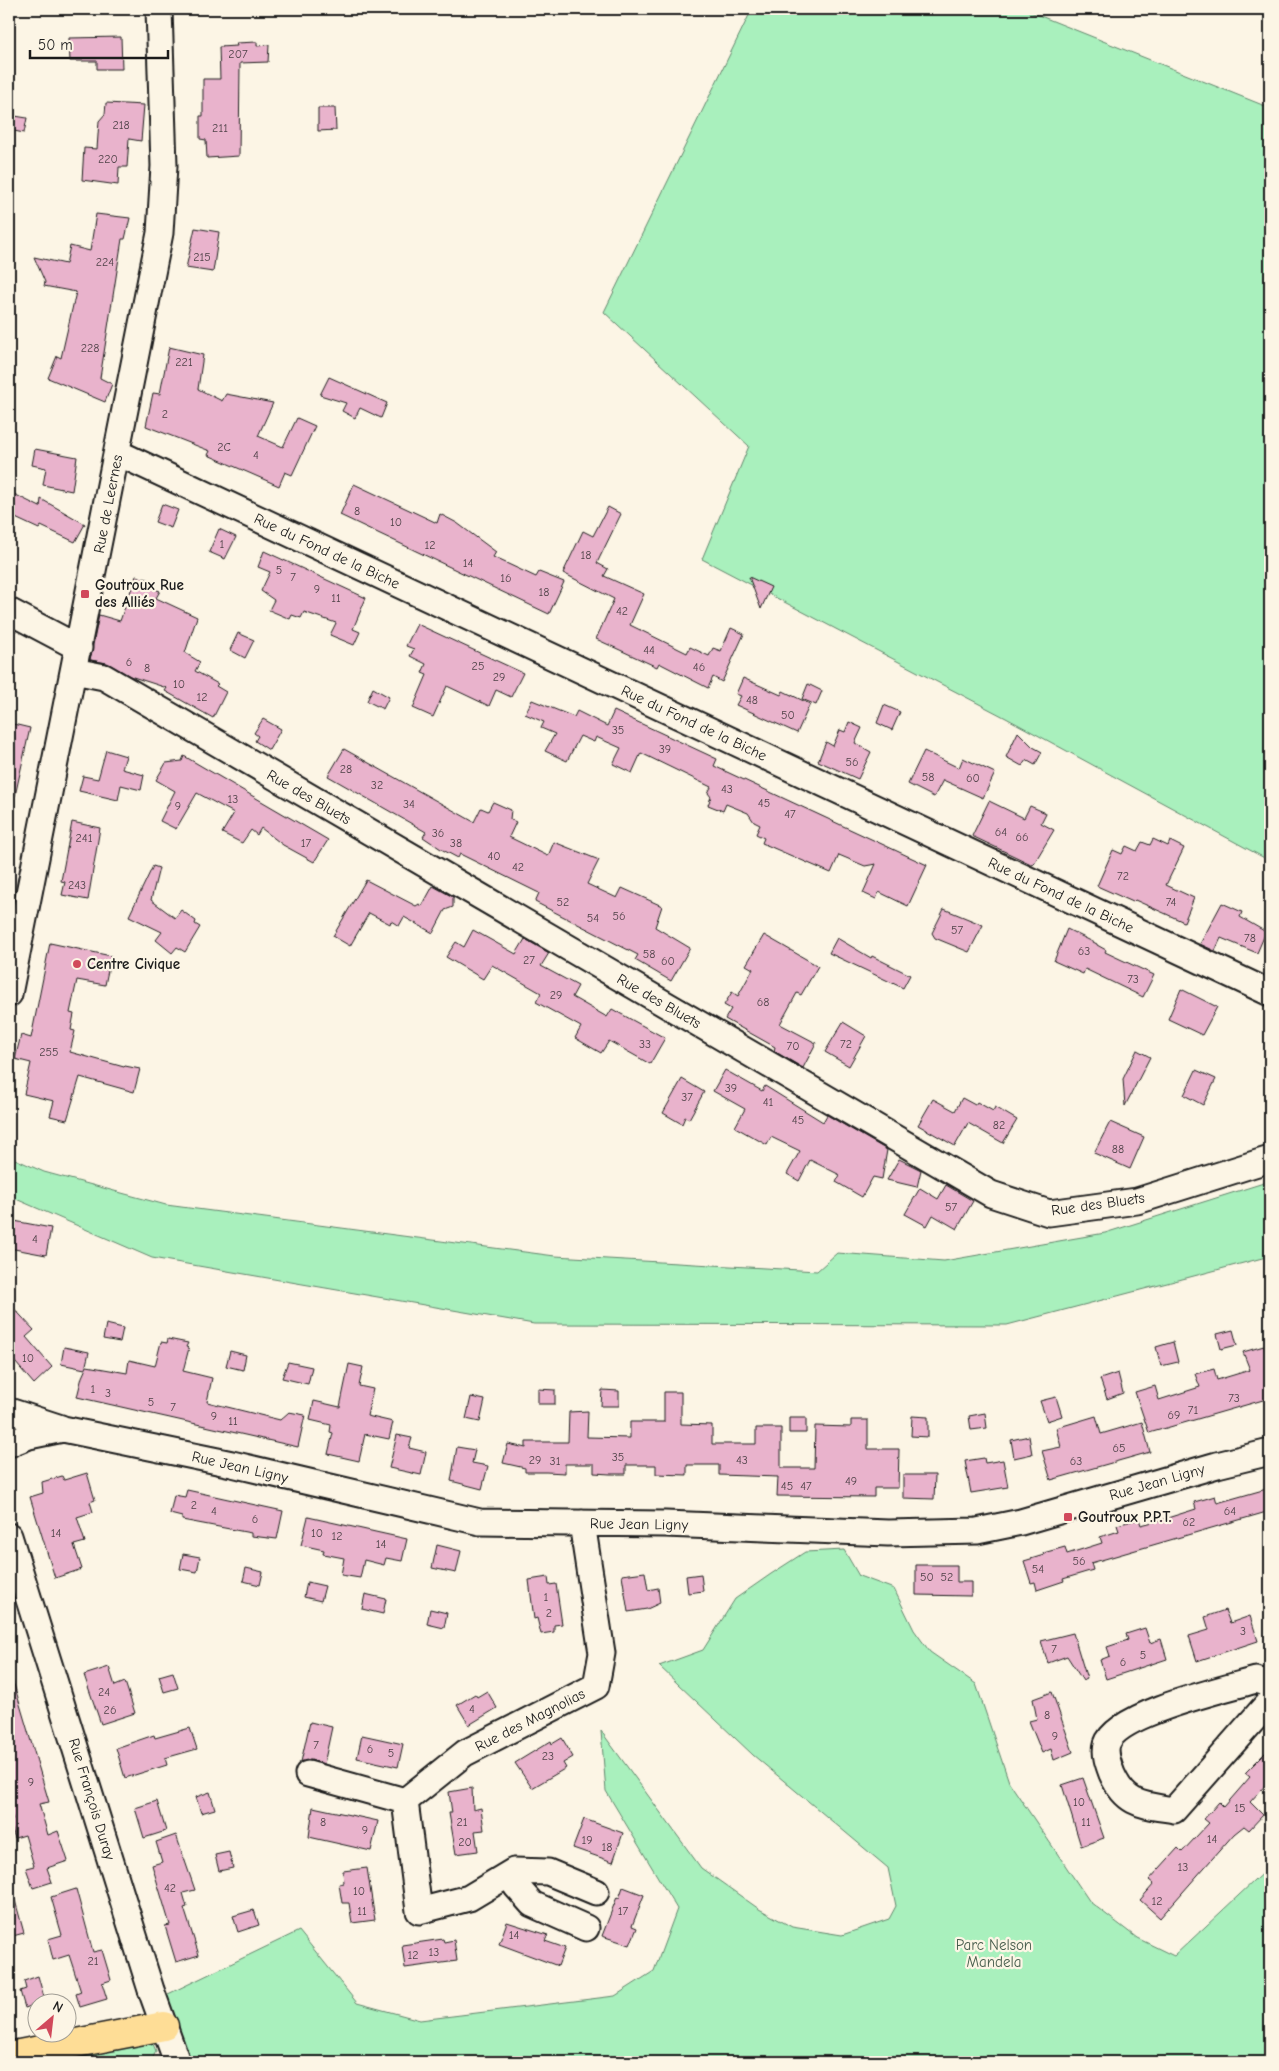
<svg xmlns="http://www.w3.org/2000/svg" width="1279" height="2071" font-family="'Comic Neue',sans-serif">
	<rect width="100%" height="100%" fill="#fcf5e5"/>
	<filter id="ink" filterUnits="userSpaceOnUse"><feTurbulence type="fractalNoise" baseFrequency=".02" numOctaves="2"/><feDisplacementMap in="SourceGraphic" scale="10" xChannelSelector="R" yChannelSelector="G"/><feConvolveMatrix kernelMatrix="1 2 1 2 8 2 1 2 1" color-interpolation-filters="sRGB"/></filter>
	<g filter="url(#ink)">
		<path fill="#a9f0bd" stroke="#62866c" d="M752 9H1023L1270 108V861L1006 718 702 559 749 446 604 312Z
			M15 1159 44 1172 166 1205 555 1256 817 1271 837 1253 944 1261 1105 1233 1270 1181V1256L1007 1325 534 1324 152 1258 9 1196V1169Z
			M844 1550 859 1576 894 1589 914 1630 930 1652 976 1684 1009 1782 1090 1902 1137 1938 1174 1956 1270 1866V2062H189L166 1995 299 1931 357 2003 420 2020 615 1996 654 1971 677 1909 606 1791 601 1731 701 1868 759 1909 792 1927 842 1935 889 1919 896 1906 888 1868 753 1755 659 1666 703 1650 735 1599 771 1574 805 1552Z
			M146 2042 153 2044 156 2051 151 2062H23Z"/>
		<path fill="#e9b3cc" stroke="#1c1c1c" d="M121 37 122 69H97V61H70L69 38Z
			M257 42V46L269 45 268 62 240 63 239 156 207 158 206 140 200 139V116H203V79H220L219 47 237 46 236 43Z
			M106 103 144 105 141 141 129 139 127 167H119L118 185 82 180 84 148 97 149 99 121 105 114Z
			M318 108H335L336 130 318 131Z
			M9 115 27 118 24 133 9 130Z
			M96 214 130 218 125 239H122L100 378 112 384 105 402 48 378 57 356 61 358 76 292 44 286 45 282 34 257 66 264 70 246 90 251Z
			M195 228 219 232 213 272 186 268Z
			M169 347 203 355 198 389 222 401 226 394 273 403 258 436 283 447 297 418 315 426 292 475 285 472 279 486 208 455 210 451 146 426 153 393 160 394Z
			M329 377 387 403 381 418 360 408 355 418 342 411 346 403 320 395Z
			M35 449 77 457 72 491 43 485 46 468 32 465Z
			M354 484 437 523 440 514 457 523 496 552 493 557 536 577 539 572 564 582 549 614 340 515Z
			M14 494 40 507 41 499 85 524 75 542 41 526 39 529 9 515V503Z
			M162 504 178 510 171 528 155 522Z
			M608 507 621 514 597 563 608 569 604 576 644 594 630 625 687 653 690 647 709 656 713 648 721 651 731 628 744 634 722 682 713 677 708 688 659 663 657 667 596 639 614 599 563 573 583 531 593 536Z
			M219 529 236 537 225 559 209 552Z
			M264 551 366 598 353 629 360 632 354 645 330 635 336 623 304 612 301 618 292 615 290 619 269 610 274 600 261 591 270 572 258 567Z
			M136 576 151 580 149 587 160 591 156 598 197 617 185 653 200 662 195 671 218 684 216 686 226 692 213 718 165 691 167 688 130 676 107 663 90 660 99 615 120 621Z
			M749 577 771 587 761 609Z
			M417 624 523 673 511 697 496 690 489 706 447 686 433 717 413 708 427 675 422 673 426 664 410 656 414 649 406 646Z
			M238 633 254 640 245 658 230 650Z
			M743 678 781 695 783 691 810 704 797 733 736 705 741 696 736 694Z
			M808 684 822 691 816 705 802 699Z
			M373 688 389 697 383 709 367 701Z
			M532 700 574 717 577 711 607 726 614 711 717 759 714 766 927 865 908 906 879 892 876 899 863 893 876 864 865 866 839 855 831 873 762 843 764 838 756 834 760 825 754 822 748 813 726 804 723 811 708 805 711 797 708 793 711 787 641 753 632 773 613 764 621 748 596 737 594 742 580 736 567 761 545 751 555 734 541 728 544 722 525 714Z
			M884 705 900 712 892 730 877 723Z
			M263 719 281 729 269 750 255 741 258 736 254 733Z
			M849 722 862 728 855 743 871 752 858 779 818 761 826 742 833 746 840 730 845 732Z
			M9 723 30 728 15 796 9 795Z
			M1018 732 1033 747 1042 752 1035 765 1026 760 1022 766 1006 757Z
			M344 749 474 822 481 808 488 811 493 802 511 810 510 819 516 822 509 837 548 856 554 842 599 860 587 884 617 898 622 888 662 906 655 927 690 948 671 981 635 960 638 955 535 902 539 893 460 854 458 858 441 849 423 837 426 832 328 776Z
			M106 750 126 756 122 769 144 775 141 790 121 785 118 800 79 791 83 776 98 779Z
			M924 751 959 768 963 758 995 773 983 798 943 780 934 797 908 784Z
			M184 756 328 840 314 862 283 845 261 828 257 835 251 830 242 843 222 833 234 813 197 793 176 829 160 821 175 791 156 780 166 763 182 761Z
			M989 801 1024 818 1030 806 1046 813 1041 823 1054 830 1033 865 972 836Z
			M72 822 100 828 88 900 62 895 65 882 61 881Z
			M1153 839 1168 846 1170 841 1184 848 1166 885 1194 898 1184 922 1135 900 1133 902 1097 886 1113 850 1122 854 1126 846 1137 851 1142 842 1150 845Z
			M153 866 159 868 151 900 175 918 181 910 196 921 195 924 200 927 185 952 177 947 172 953 156 940 162 932 129 916Z
			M366 880 416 906 419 904 422 906 433 886 453 897V907L445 910 433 933 404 917 399 926 391 921 390 924 369 913 350 946 333 936Z
			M1222 903 1242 912 1240 917 1266 932 1257 953 1221 938 1215 951 1200 944Z
			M944 909 983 925 969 952 935 938 932 933Z
			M1067 929 1097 944V945L1106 950 1105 952 1154 975 1143 997 1085 969 1083 974 1054 961Z
			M473 930 516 954 525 939 549 953 541 966 578 986 572 997 607 1017 612 1009 665 1038 650 1064 609 1041 601 1053 575 1038 581 1027 536 1002 541 993 492 965 483 979 446 957 456 942 464 947Z
			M764 935 818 966 801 995 797 993 780 1024 816 1043 803 1068 774 1051 775 1047 725 1019 731 1009 724 1005 732 992 738 996 753 969 746 965Z
			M837 938 871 958 872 956 910 975 903 988 829 953Z
			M50 943 111 956 105 985 77 980 70 1013 74 1014 71 1030 75 1031 70 1052 124 1067 125 1066 140 1069 134 1092 80 1077 67 1120 50 1116 54 1101 24 1094 31 1063 15 1059 21 1035 31 1038Z
			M1181 989 1217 1007 1202 1035 1168 1019Z
			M843 1022 866 1036 849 1066 825 1052Z
			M1137 1050 1150 1057 1125 1106 1123 1079Z
			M725 1070 762 1091 765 1086 823 1122 827 1115 887 1150 882 1179 873 1177 862 1197 836 1182 840 1175 810 1160 799 1181 787 1174 800 1151 771 1137 767 1145 735 1127 745 1109 713 1091Z
			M1196 1070 1216 1079 1203 1105 1184 1095Z
			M682 1079 704 1092 689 1119 685 1117 682 1124 663 1113Z
			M962 1098 975 1105 977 1102 993 1111 995 1107 1017 1120 1003 1143 968 1123 955 1146 918 1125 933 1099 955 1111Z
			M1110 1122 1144 1137 1130 1169 1094 1153Z
			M899 1159 921 1170 917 1187 887 1180Z
			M946 1185 973 1201 957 1229 933 1215 927 1226 905 1214 920 1188 938 1199Z
			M9 1220 51 1228 46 1255 9 1248Z
			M9 1303 34 1330 26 1337 52 1367 34 1384 9 1355Z
			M106 1324 123 1328 120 1342 103 1339Z
			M1233 1330 1237 1345 1221 1349 1217 1334Z
			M168 1339 188 1343 186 1347 189 1348 183 1371 212 1378 207 1402 280 1420 289 1412 305 1415 298 1447 77 1397 82 1377 87 1366 127 1373 129 1360 155 1366 161 1342 167 1343Z
			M1173 1342 1178 1362 1161 1366 1156 1347Z
			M1264 1346 1267 1357 1270 1356V1398L1149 1433 1135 1392 1155 1386 1159 1400 1200 1387 1195 1374 1214 1369 1217 1380 1250 1370 1243 1352Z
			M64 1347 89 1352 85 1369 61 1364Z
			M230 1351 246 1355 243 1370 226 1366Z
			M288 1362 312 1367 308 1384 282 1378Z
			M349 1364 363 1367 359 1386 373 1389 367 1416 393 1422 389 1439 365 1434 359 1461 328 1454 333 1433 330 1432 331 1425 310 1420 314 1401 340 1407Z
			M1118 1373 1123 1393 1107 1399 1100 1379Z
			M538 1389 555 1390V1404H538Z
			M602 1390 619 1391V1406H601Z
			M664 1392H681V1424L712 1425V1444H756V1428H781V1468H814L815 1426 851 1427V1420H868V1449H899L898 1488H874V1497L777 1496 778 1477 719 1475V1465H687V1475L656 1474V1465H626V1474H610L594 1473V1464H565V1473L546 1472H525V1468L503 1463 508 1444 526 1448V1442H568L569 1412 588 1411 587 1437 630 1438V1422H664Z
			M471 1397 485 1400 480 1422 466 1419Z
			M1056 1397 1062 1416 1047 1421 1040 1401Z
			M985 1413 987 1428 971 1430 969 1416Z
			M912 1416 928 1417V1437L911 1436Z
			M1096 1416 1101 1434 1142 1422 1150 1452 1051 1480 1042 1451 1061 1447 1056 1428Z
			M789 1418H806V1433H789Z
			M397 1435 412 1438 409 1448 426 1452 421 1475 389 1468Z
			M1029 1436 1032 1454 1014 1458 1011 1440Z
			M457 1447 475 1450 472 1463 488 1466 482 1489 451 1481Z
			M984 1458 985 1463 1003 1460 1008 1487 971 1493 965 1461Z
			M87 1473 95 1500 90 1502 93 1512 77 1517 85 1542 74 1545 82 1569 55 1578 30 1497 43 1493 42 1482 62 1476 64 1480Z
			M903 1475H935L934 1499 903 1498Z
			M1270 1488V1511L1091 1563 1093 1570 1063 1579 1064 1581 1037 1590 1035 1582 1031 1583 1024 1561 1044 1555 1043 1553 1065 1547 1067 1554 1102 1543 1100 1537 1119 1531 1117 1525 1139 1519 1141 1525 1161 1520 1196 1509 1194 1502 1205 1499 1215 1496 1217 1503Z
			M187 1490 283 1511 277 1539 251 1536V1533L182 1520V1517L170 1514 174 1495 185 1497Z
			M308 1517 407 1539 402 1561 386 1558 384 1565 364 1560 360 1578 341 1575 344 1558 323 1554 324 1550 301 1545Z
			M437 1545 461 1551 456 1573 432 1568Z
			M183 1554 200 1557 197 1572 180 1569Z
			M916 1565H957V1582H971V1596L916 1595Z
			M246 1568 263 1572 260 1585 243 1581Z
			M645 1572 648 1590 658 1588 660 1603 647 1609 628 1612 622 1575Z
			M701 1574 703 1591 688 1593 686 1576Z
			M548 1577 549 1585 556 1584 562 1624 554 1625V1632L541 1634 537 1618 534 1619 529 1580Z
			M307 1582 325 1586 321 1601 304 1597Z
			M365 1594 386 1599 383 1614 362 1609Z
			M430 1609 447 1613 444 1628 427 1624Z
			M1225 1610 1230 1623 1250 1616 1258 1641 1197 1661 1189 1636 1209 1630 1205 1617Z
			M1145 1628 1150 1643 1161 1639 1167 1659 1106 1679 1100 1660 1110 1656 1107 1647 1128 1640 1126 1634Z
			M1073 1633 1087 1679 1083 1681 1067 1656 1048 1663 1041 1641Z
			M109 1667 115 1686 125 1682 135 1713 101 1724 84 1675Z
			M173 1672 178 1688 164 1692 159 1676Z
			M13 1681 49 1802 39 1804 48 1835 58 1831 68 1861 47 1868 52 1882 33 1888 26 1868 34 1866 25 1835 15 1838 9 1821 13 1820 9 1807V1682Z
			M487 1691 497 1708 469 1725 457 1705 475 1694 477 1697Z
			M1052 1692 1073 1752 1054 1760 1051 1749 1042 1753 1029 1721 1037 1719 1033 1699Z
			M310 1722 332 1727 324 1764 311 1760 301 1762Z
			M190 1728 197 1749 165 1758 167 1765 125 1778 116 1748 154 1735 155 1738Z
			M362 1735 403 1744 398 1767 357 1758Z
			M562 1738 573 1757 563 1763 566 1768 532 1788 515 1763 551 1741 552 1744Z
			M1270 1748V1780L1250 1802 1263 1815 1249 1830 1244 1826 1234 1834 1160 1918 1140 1900 1154 1884 1149 1880 1178 1848 1182 1852 1209 1823 1204 1819 1219 1802 1224 1807 1250 1777 1245 1773Z
			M1083 1778 1104 1838 1081 1846 1062 1785Z
			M472 1788 473 1810 481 1808 484 1830 475 1831 478 1851 456 1854 449 1813H452L449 1792Z
			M210 1792 215 1809 201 1813 196 1797Z
			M157 1801 166 1831 144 1838 135 1808Z
			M313 1807 378 1821 371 1851 309 1837Z
			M584 1819 623 1833 613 1862 573 1848Z
			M176 1835 195 1890 183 1893 187 1907 184 1908 199 1955 176 1962 165 1926 170 1925 152 1865 162 1862 156 1842Z
			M229 1852 233 1868 219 1871 215 1855Z
			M367 1868 375 1920 352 1923 349 1903H342L339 1884 344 1883 343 1871Z
			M623 1887 644 1895 632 1926 637 1928 630 1945 602 1936 617 1897 619 1898Z
			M76 1889 93 1952 102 1950 111 1980 102 1983 107 1999 80 2007 76 1994 81 1992 69 1955 53 1960 48 1939 62 1935 51 1897Z
			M13 1893 24 1933 9 1937V1894Z
			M254 1910 259 1925 238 1932 233 1916Z
			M507 1922 548 1935 545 1941 565 1948 558 1966 499 1944Z
			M443 1939 444 1942 454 1940 457 1961 405 1968 402 1945Z
			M38 1976 45 2001 25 2008 20 1991 26 1989 24 1981Z"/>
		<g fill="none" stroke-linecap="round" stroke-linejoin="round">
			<g stroke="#1c1c1c" stroke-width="29">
				<path id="minor" d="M118 453 1270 993
					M9 611 79 648
					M74 671 104 677 991 1194 1049 1213 1137 1201 1270 1159
					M9 994 160 233 164 166 159 9
					M9 1411 61 1428
					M9 1444 29 1436 63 1429 232 1464 480 1522 665 1524 888 1533 977 1531 1021 1522 1217 1465 1270 1452
					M582 1523 602 1653 596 1686 465 1753 405 1801 419 1911 469 1898 514 1871 548 1872 596 1892
					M9 1536 151 1990 177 2062
					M1270 1684 1256 1680C1225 1689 1117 1713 1107 1744 1104 1754 1109 1766 1112 1774 1126 1806 1144 1805 1174 1810L1270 1701
					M308 1774 405 1801
					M514 1871 516 1886 532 1904 586 1928"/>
			</g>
			<g stroke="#1c1c1c" stroke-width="31">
				<path id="highway" d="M9 2056 164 2026"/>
			</g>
			<use href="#minor" stroke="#fcf5e5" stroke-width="25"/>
			<use href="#highway" stroke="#fedd96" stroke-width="28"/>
		</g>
	</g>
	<g fill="#d1495b" stroke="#fcf5e5" stroke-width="2">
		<rect x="80" y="589" width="10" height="10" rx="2.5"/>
		<circle cx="77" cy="964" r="5"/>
		<rect x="1063" y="1512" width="10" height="10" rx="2.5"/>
	</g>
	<g text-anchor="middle" stroke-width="4.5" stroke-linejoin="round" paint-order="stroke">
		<g font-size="12" fill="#4f4248">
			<text x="238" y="58">207</text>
			<text x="121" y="129">218</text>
			<text x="220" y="132">211</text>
			<text x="108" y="163">220</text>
			<text x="202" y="261">215</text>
			<text x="105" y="266">224</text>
			<text x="90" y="352">228</text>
			<text x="184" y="366">221</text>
			<text x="165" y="418">2</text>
			<text x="224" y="451">2C</text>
			<text x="256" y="459">4</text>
			<text x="357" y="515">8</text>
			<text x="396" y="526">10</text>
			<text x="222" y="548">1</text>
			<text x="430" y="549">12</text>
			<text x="586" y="559">18</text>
			<text x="468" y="567">14</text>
			<text x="279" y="574">5</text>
			<text x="293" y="581">7</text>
			<text x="506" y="582">16</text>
			<text x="317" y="593">9</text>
			<text x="544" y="596">18</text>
			<text x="336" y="602">11</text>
			<text x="622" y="615">42</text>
			<text x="649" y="654">44</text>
			<text x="129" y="666">6</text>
			<text x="478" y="670">25</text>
			<text x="699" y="671">46</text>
			<text x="147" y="672">8</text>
			<text x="499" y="681">29</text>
			<text x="179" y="688">10</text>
			<text x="202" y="701">12</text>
			<text x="752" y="704">48</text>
			<text x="788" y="719">50</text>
			<text x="618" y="734">35</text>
			<text x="665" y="753">39</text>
			<text x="852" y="766">56</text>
			<text x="346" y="773">28</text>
			<text x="928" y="781">58</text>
			<text x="973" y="782">60</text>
			<text x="377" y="789">32</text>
			<text x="727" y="793">43</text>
			<text x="233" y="803">13</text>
			<text x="764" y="807">45</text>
			<text x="409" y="808">34</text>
			<text x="178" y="810">9</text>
			<text x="790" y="818">47</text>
			<text x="1001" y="836">64</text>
			<text x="438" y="837">36</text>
			<text x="1022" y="841">66</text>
			<text x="84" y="842">241</text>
			<text x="306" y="847">17</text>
			<text x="456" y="847">38</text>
			<text x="494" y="860">40</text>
			<text x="518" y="871">42</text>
			<text x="1123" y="880">72</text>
			<text x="77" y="889">243</text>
			<text x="563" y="906">52</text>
			<text x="1171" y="906">74</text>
			<text x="619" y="920">56</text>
			<text x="593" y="922">54</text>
			<text x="957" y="934">57</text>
			<text x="1250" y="942">78</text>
			<text x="1084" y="955">63</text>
			<text x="649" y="958">58</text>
			<text x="529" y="964">27</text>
			<text x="668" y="965">60</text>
			<text x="1133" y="983">73</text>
			<text x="556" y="999">29</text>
			<text x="763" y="1006">68</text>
			<text x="645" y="1048">33</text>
			<text x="846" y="1048">72</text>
			<text x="793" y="1050">70</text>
			<text x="49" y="1056">255</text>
			<text x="731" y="1092">39</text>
			<text x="687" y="1101">37</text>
			<text x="768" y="1106">41</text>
			<text x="798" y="1124">45</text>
			<text x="999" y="1129">82</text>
			<text x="1118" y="1153">88</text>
			<text x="951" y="1211">57</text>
			<text x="35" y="1243">4</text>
			<text x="28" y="1362">10</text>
			<text x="93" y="1393">1</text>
			<text x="108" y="1397">3</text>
			<text x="1234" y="1402">73</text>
			<text x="151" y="1406">5</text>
			<text x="173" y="1411">7</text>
			<text x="1193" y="1414">71</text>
			<text x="1174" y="1419">69</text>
			<text x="214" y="1420">9</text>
			<text x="233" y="1425">11</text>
			<text x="1119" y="1452">65</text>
			<text x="618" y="1461">35</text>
			<text x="535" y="1464">29</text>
			<text x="742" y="1464">43</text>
			<text x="555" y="1465">31</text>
			<text x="1076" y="1465">63</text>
			<text x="851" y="1485">49</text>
			<text x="787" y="1490">45</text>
			<text x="806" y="1490">47</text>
			<text x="194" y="1509">2</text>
			<text x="214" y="1515">4</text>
			<text x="1230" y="1515">64</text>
			<text x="255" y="1523">6</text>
			<text x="1189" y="1526">62</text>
			<text x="56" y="1537">14</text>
			<text x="317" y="1537">10</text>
			<text x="337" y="1540">12</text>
			<text x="381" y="1548">14</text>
			<text x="1079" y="1565">56</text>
			<text x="1038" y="1573">54</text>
			<text x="927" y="1581">50</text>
			<text x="947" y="1581">52</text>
			<text x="546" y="1601">1</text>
			<text x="549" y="1617">2</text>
			<text x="1243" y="1635">3</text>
			<text x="1054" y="1653">7</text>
			<text x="1143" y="1659">5</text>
			<text x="1123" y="1666">6</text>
			<text x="104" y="1696">24</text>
			<text x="472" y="1713">4</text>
			<text x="110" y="1714">26</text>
			<text x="1047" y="1719">8</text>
			<text x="1055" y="1740">9</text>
			<text x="316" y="1749">7</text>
			<text x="370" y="1753">6</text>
			<text x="391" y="1757">5</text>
			<text x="548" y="1760">23</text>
			<text x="31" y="1786">9</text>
			<text x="1079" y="1806">10</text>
			<text x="1240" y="1812">15</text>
			<text x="323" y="1826">8</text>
			<text x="462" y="1826">21</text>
			<text x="1086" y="1826">11</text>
			<text x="365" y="1834">9</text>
			<text x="1212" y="1843">14</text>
			<text x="587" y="1844">19</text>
			<text x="465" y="1846">20</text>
			<text x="607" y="1851">18</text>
			<text x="1183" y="1871">13</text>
			<text x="170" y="1892">42</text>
			<text x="359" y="1895">10</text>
			<text x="1157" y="1905">12</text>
			<text x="362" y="1915">11</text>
			<text x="623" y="1915">17</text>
			<text x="514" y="1939">14</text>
			<text x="434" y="1956">13</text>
			<text x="413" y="1959">12</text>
			<text x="93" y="1965">21</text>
		</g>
		<g font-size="15" fill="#1c1c1c" stroke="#fcf5e5">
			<text transform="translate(108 504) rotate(-79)" y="5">Rue de Leernes</text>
			<text transform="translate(327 551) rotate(25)" y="5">Rue du Fond de la Biche</text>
			<text transform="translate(694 723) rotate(25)" y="5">Rue du Fond de la Biche</text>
			<text transform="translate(309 797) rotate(30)" y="5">Rue des Bluets</text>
			<text transform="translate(1061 895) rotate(25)" y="5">Rue du Fond de la Biche</text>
			<text transform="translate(659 1001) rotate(30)" y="5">Rue des Bluets</text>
			<text transform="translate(1098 1204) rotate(-8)" y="5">Rue des Bluets</text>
			<text transform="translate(240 1467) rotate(13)" y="5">Rue Jean Ligny</text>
			<text transform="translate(1157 1482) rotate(-16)" y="5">Rue Jean Ligny</text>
			<text transform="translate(639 1524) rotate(1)" y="5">Rue Jean Ligny</text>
			<text transform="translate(530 1720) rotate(-27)" y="5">Rue des Magnolias</text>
			<text transform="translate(92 1799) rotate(73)" y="5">Rue François Duray</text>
		</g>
		<g font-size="15" font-weight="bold" fill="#1c1c1c" stroke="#fcf5e5" text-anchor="start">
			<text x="95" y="590">Goutroux Rue<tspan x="95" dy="17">des Alliés</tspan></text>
			<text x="87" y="969">Centre Civique</text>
			<text x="1078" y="1522">Goutroux P.P.T.</text>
		</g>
		<g font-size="15" fill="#465c4c" stroke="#fcf5e5">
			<text x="994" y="1950">Parc Nelson<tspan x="994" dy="17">Mandela</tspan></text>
		</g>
	</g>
	<rect width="1279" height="2071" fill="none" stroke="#fcf5e5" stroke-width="30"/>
	<rect x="15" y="15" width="1249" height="2041" fill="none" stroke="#1c1c1c" stroke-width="2" filter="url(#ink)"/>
	<g transform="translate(52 2018) rotate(28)"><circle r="24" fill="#fcf5e5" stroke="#a29e95"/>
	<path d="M0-4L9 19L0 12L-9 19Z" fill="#d1495b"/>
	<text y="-8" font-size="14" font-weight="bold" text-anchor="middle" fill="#1c1c1c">N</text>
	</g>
	<path d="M30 50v8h138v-8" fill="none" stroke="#1c1c1c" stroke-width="2.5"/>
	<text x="38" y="50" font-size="15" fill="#1c1c1c" stroke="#fcf5e5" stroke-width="4" paint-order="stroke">50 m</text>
</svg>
